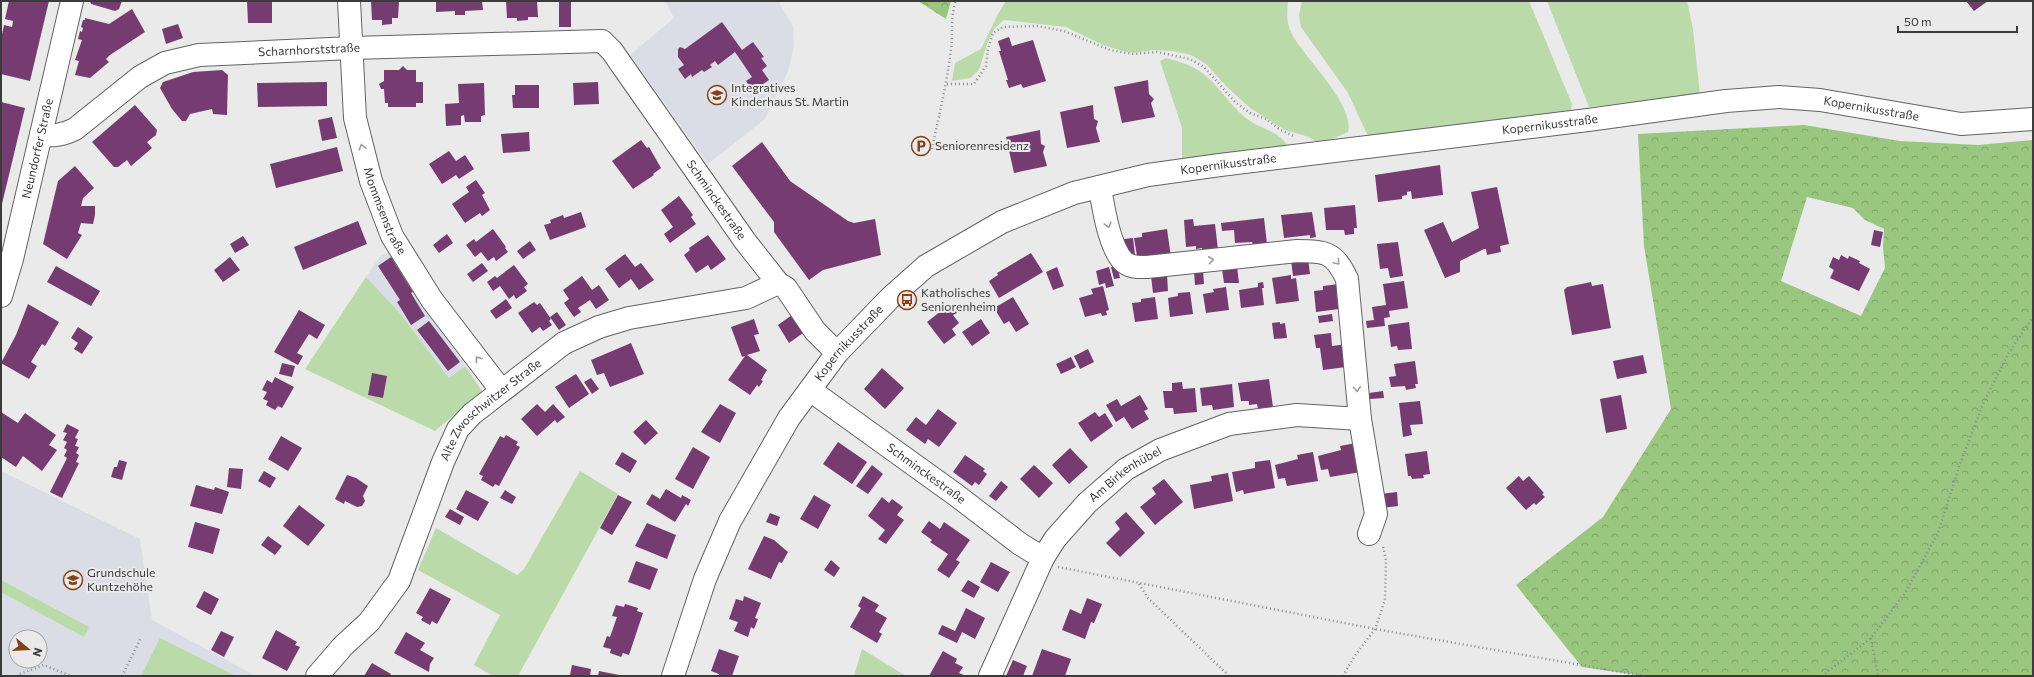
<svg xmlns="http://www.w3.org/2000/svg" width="2034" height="677" font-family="Commissioner,sans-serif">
	<defs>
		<pattern id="forest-crowns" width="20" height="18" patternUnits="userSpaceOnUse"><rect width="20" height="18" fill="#99c77f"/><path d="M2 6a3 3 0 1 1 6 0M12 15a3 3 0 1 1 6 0" fill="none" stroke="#7ea369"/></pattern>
	</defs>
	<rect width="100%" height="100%" fill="#eaeaeb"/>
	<path fill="#dadde5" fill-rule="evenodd" d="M665 1H778L793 26 794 47 788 71 765 119 708 164 630 55 674 18Z
		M392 252 465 366 449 378 399 312 366 277 381 255Z
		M1 471 140 539 152 620 256 676H1ZM16 637H40V661H16Z"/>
	<path fill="#badaa9" d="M1006 1H1288C1287 13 1286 23 1292 34 1303 57 1355 104 1348 132L1325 142H1317L1309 137 1285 130 1250 108 1227 87 1206 64 1191 55 1173 51 1153 50 1133 53 1123 51 1103 45 1066 27 1004 20 994 29 987 44 979 70 970 78 952 81 955 63 981 49 998 14Z
		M1302 1H1529L1572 104 1570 114 1370 138 1366 132 1348 93 1301 27 1299 15Z
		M1547 1H1687L1693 29 1700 95 1589 107Z
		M1166 58C1177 61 1188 64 1198 70 1217 82 1228 104 1246 118 1260 130 1281 130 1289 149L1182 159V128L1160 61Z
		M366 277 399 312 449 378 465 366 482 391 435 431 305 369Z
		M580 471 618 494 518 676H493L474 665 500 615 418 570 436 528 517 575 524 569Z
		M1 580 89 627 84 637 1 592Z
		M160 638 236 676H141Z
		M862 649 906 676H854Z"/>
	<path fill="url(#forest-crowns)" fill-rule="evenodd" d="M918 1H951L946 19Z
		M1804 125 1900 141 1978 145 2033 140V676H1644L1582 667 1516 585 1603 517 1671 409 1644 246 1638 134ZM1807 197 1853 208 1865 220 1884 229 1883 247 1885 268 1861 316 1781 281Z"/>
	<path fill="#763c71" d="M9 1H49L30 81 1 74V39L4 25 12 27 13 21 5 19Z
		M90 1H122L119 9 115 11 91 4Z
		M247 1H272V23H248Z
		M371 1H399L398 18H392V24L382 25V20H372Z
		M436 1H482L483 10 465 11V15H455V11L436 12Z
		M506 1H537L538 17H528V20L517 21V18H507Z
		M559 1H571V27H559Z
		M1966 1H1988L1974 11Z
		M132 9 145 32 110 55 106 59 109 62 90 78 75 75 79 61 75 60 82 40 78 39 80 31 82 32 83 28 81 27 83 20H85V18L109 24Z
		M722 22 742 50 753 42 764 57 761 58 767 66 762 70 769 80 753 91 746 81 752 77 735 52 718 65 715 61 710 65 712 67 704 72 702 70 692 77 691 74 685 79 678 69 684 65 678 57V49L680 47 685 49Z
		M178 24 183 38 166 44 162 29Z
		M1009 37 1012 46 1033 40 1046 81 1023 88 1021 84 1009 88 1006 80H1008L999 51H1001L998 41Z
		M403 66 407 70H416V82H423V103H416V107H388V103H385L384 89H381L379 84 384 81V70H399Z
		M222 70 228 75 227 115 213 114 212 109 190 114 186 121H182L172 109 160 88 163 82 193 72Z
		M1148 80 1149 94 1154 99 1151 103 1155 117 1122 123 1114 87Z
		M327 82V106L258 107 257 83Z
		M598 82 599 104 574 105 573 83Z
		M484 83 485 115 481 116V122H465L464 115 461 116V125L446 126 445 104 459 103 458 84Z
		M515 85H539V108H513L512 95H515Z
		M1 102 25 108 2 204H1Z
		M135 105 157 130 156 135 147 142 152 148 131 166 127 160 118 167H114L92 142Z
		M1093 105 1094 119 1098 121 1096 128 1100 142 1067 148 1060 112Z
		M332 117 337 138 322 141 318 120Z
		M1040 130 1041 144 1045 146 1043 152 1047 166 1014 173 1006 137Z
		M529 132 530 151 503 153 501 134Z
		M641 140 647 148 649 147 661 168 653 174 654 175 633 189 612 161Z
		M762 142 790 181 848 221 854 223 875 219 881 255 823 270 809 280 774 232V222L732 166Z
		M337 147 343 171 276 188 270 164Z
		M449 151 456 161 465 155 474 169 459 179 456 175 442 184 429 164Z
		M1440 165 1443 195 1412 199 1411 191 1407 192V195L1402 196V199L1378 202 1375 175Z
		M75 166 94 188 83 198 81 206H95V215L93 224 81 223 78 233 82 235 67 259 43 244 58 181Z
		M476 180 485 193 482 195 490 210 482 216 480 213 465 223 452 204 469 192 466 187Z
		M1497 187 1509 244 1500 246 1501 252 1487 255 1486 249H1484L1460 261V272L1445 278 1424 230 1443 222 1452 242 1479 228 1471 192Z
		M679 196 693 215 691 217 696 224 670 243 664 234 673 227 661 210Z
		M1355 205 1357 228H1354V234L1345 235 1344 230H1326L1324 208Z
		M581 212 586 227 550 240 544 225 551 223 550 220 563 215 564 218Z
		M1312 212 1316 237 1310 238V235L1284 238 1281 215Z
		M1264 218 1267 244 1253 245 1252 242 1235 243 1234 230 1222 231 1221 223Z
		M1193 219 1194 226 1215 224 1218 250 1203 252 1202 248 1196 249V246L1186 247 1184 220Z
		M358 221 367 244 303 270 294 247Z
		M493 229 506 247 505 248 508 252 496 261 494 257 488 261 481 252 475 257 466 245 474 239 476 242Z
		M1167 229 1171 257 1155 258V255L1137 256 1134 238 1142 237V233Z
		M1874 230 1883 232 1880 247 1871 245Z
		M447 234 453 243 439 253 433 245Z
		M708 235 726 259 711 270 708 265 696 273 684 255 690 250 689 248Z
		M243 236 249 245 235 253 230 244Z
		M1133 238 1135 255 1126 256 1124 239Z
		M530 241 536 250 523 259 517 251Z
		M1398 242 1403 276 1390 278 1388 268 1380 269 1377 244Z
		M1031 253 1043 272 999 298 989 281 998 275 997 273Z
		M625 254 635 267 641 263 654 280 639 290 631 279 619 288 605 269Z
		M1841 255 1848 259 1849 256 1860 261 1859 263 1870 269 1859 291 1830 278 1834 270 1829 267 1833 257 1839 260Z
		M230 257 240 270 223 282 214 270Z
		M391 257 413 292 411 293 425 316 411 325 397 302 400 300 378 266Z
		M1308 258 1310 274 1293 276 1291 260Z
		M482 263 488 271 473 282 467 274Z
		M514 265 528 284 524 287 527 291 516 299 514 295 509 299 500 286 493 291 487 282 495 276 497 278Z
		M1117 265 1120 278 1114 279 1111 267Z
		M56 266 100 291 91 306 47 282Z
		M1057 267 1064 286 1053 290 1046 272Z
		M1109 267 1114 286 1106 288 1105 283 1099 285 1096 271Z
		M1237 267 1239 283H1224L1222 269Z
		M1203 270 1204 284 1195 285 1194 271Z
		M1167 275 1168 291 1153 293 1151 276Z
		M1291 275V279L1296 278 1299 301 1276 304 1272 278Z
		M582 276 592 290 599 285 609 300 596 309 590 300 578 308 581 312 574 317 564 303 569 299 563 290Z
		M1404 281 1408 308 1389 311 1390 317 1384 318 1385 326 1367 328 1366 321 1374 320 1372 307 1386 305 1383 284Z
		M1263 282 1264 288H1262L1264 305 1241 308 1239 290 1258 287V283Z
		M1591 282 1592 286 1603 284 1611 328 1572 335 1564 290 1567 287Z
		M1339 284 1340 294H1337L1339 309 1316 312 1314 291 1323 290V286Z
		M1103 286 1109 310 1106 311 1107 315 1102 316 1101 313 1085 317 1079 298 1093 294 1091 289Z
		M1226 287 1229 310 1206 313 1203 294 1214 292 1213 289Z
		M1190 292 1193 314 1170 317 1168 298 1178 296V293Z
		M1013 297 1029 324 1016 332 1009 321 1004 324 994 308Z
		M1155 297 1158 319 1135 322 1132 303 1141 302V299Z
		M506 299 512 308 496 319 490 311Z
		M534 302 537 305 540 303 551 319 549 321 552 325 543 331 540 327 532 333 518 313Z
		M28 304 59 322 45 346 42 344 31 362 37 366 29 379 1 363 16 335Z
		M950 304 957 313 953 315 959 323 952 329 956 335 944 344 927 322Z
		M299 310 325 325 317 339 309 334 297 353 303 356 298 365 274 352Z
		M557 312 566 325 559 330 550 317Z
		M1332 314 1333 321 1319 323 1318 316Z
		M792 315 803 333 789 343 778 325Z
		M754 319 759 334 754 335 760 351 747 355 767 370 761 380 763 381 759 387 757 385 750 395 728 380 745 356 742 357 731 327Z
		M981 319 990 333 972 346 962 332Z
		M429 321 460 362 448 371 417 330Z
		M1280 322V324L1285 323 1287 338 1274 339 1272 323Z
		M1409 322 1412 349 1398 350 1397 346 1391 347 1388 325Z
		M78 327 93 337 82 354 74 349 78 343 71 338Z
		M1331 333 1332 346 1347 344 1346 367 1323 370 1320 348H1316L1314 335Z
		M631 343 644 374 610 387 604 373 597 375 591 360Z
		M1088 349 1094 362 1080 369 1074 356Z
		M1643 355 1647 373 1617 379 1613 361Z
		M1071 357 1076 367 1061 374 1056 364Z
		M1415 361 1418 384H1415L1416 388 1406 390 1405 386 1391 387 1389 377 1396 376 1394 364Z
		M282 363 295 366 292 377 279 374Z
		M882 368 904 388 885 409 864 389Z
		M372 373 387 376 383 398 368 395Z
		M576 374 589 394 569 408 555 387Z
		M275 377 294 387 282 408 278 406 275 410 266 405 268 401 263 399 267 392 262 390 267 380 272 383Z
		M591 378 599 389 592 394 584 382Z
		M1269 379 1273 407 1258 409 1257 404 1249 405V401H1241L1238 383Z
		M1182 382 1183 389 1195 388 1197 412 1174 414 1173 408H1165L1163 391H1172V383Z
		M1232 384 1234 407 1213 410 1212 405 1202 406 1200 388Z
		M1383 391 1384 398 1370 399 1369 393Z
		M1140 395 1148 409 1144 411 1149 419 1132 429 1124 417 1116 422 1106 405 1117 399 1121 406Z
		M1621 395 1627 429 1606 433 1600 399Z
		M1420 401 1423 424 1410 425 1412 435 1403 437 1399 403Z
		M537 404 545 412 553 404 565 417 557 423 555 420 537 436 521 419Z
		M720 404 736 413 720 443 701 432Z
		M938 409 957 423 939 447 928 439 925 444 906 430 916 417 926 425Z
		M1 412 18 423 25 413 56 435 49 445 57 450 42 471 23 456 16 467 1 457Z
		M1095 412 1099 417 1105 413 1113 426 1091 442 1078 423Z
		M646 420 658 433 645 445 633 432Z
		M67 424 79 430 75 438 78 439 75 446 79 447 76 453 79 455 76 462 79 463 62 498 50 492 67 458 64 456 67 450 64 448 67 442 63 440 67 433 63 432Z
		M506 435 518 442 516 445 520 447 499 486 495 484 493 487 481 480 483 476 479 474 500 436 504 438Z
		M281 436 302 448 288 471 268 459Z
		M838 442 867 462 852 484 823 464Z
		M1356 443 1361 472 1330 477 1328 469 1321 470 1318 456 1341 450 1340 446Z
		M693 447 710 457 693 489 675 479Z
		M1070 448 1088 467 1069 484 1052 465Z
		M1427 451 1430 474 1423 475 1424 478 1412 479 1411 476H1408L1405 454Z
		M622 452 637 461 630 473 615 464Z
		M1313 452 1318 481 1287 486 1285 478 1278 479 1275 465 1298 459 1297 455Z
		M965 455 985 469 983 471 987 474 979 485 975 482 972 486 953 472Z
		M119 460 127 462 122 480 111 477 114 467H117Z
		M1270 460 1275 488 1244 494 1243 490 1236 492 1232 472 1255 468V462Z
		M872 465 883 474 868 494 856 486Z
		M1034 465 1053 483 1039 498 1020 479Z
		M229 468 243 469 241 489 227 487Z
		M264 471 276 478 270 488 258 481Z
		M1228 473 1233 501 1194 509 1190 485 1212 481 1211 476Z
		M347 475 356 478 368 486 363 496 365 501 362 506 357 507 345 501 344 504 335 499Z
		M1519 476 1523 481 1529 476 1544 493 1542 494 1545 497 1536 505 1534 503 1526 510 1506 488Z
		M1164 479 1183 502 1155 525 1140 507 1156 494 1152 488Z
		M1001 481 1008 487 996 501 989 496Z
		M196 485 214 490 215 487 229 492 222 514 190 506Z
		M666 489 681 498 682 495 691 500 688 506 686 504 675 522 646 504 652 494 660 499Z
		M466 490 489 502 478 521 456 509Z
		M505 490 516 497 512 504 500 498Z
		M1397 492 1398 506 1381 508 1380 494Z
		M618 495 632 502 612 535 600 528Z
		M814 495 831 505 818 529 800 519Z
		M882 497 889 503 892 499 903 507 897 515 904 520 886 544 878 539 885 530 868 516Z
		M299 505 325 525 308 546 283 526Z
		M450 509 464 517 460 525 445 517Z
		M1126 512 1145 533 1120 557 1106 543 1120 529 1115 522Z
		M770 513 780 517 777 526 766 522Z
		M929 521 940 529 944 522 970 540 956 560 960 562 949 578 937 570 948 554 930 542 932 540 921 532Z
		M195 522 220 529 213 554 188 547Z
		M647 523 676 535 667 559 635 546Z
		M268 536 282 546 275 555 261 545Z
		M764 536 774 540 788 552 782 563 779 562 771 579 748 569Z
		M831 560 840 568 834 577 824 570Z
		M636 561 658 569 650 590 628 582Z
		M991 562 1010 572 998 592 980 582Z
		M968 580 980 587 974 598 961 591Z
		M430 588 451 599 437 624 432 621 430 625 421 620 423 617 416 613Z
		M204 591 219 599 211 615 196 607Z
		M744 596 761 603 755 618 758 619 754 629 751 627 748 637 734 631 738 622 729 619 736 599 743 601Z
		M863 596 879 605 875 611 887 618 879 632 882 634 877 643 850 627 861 608 858 606Z
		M1087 598 1102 604 1094 623 1091 622 1085 639 1062 630 1070 609 1081 614Z
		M625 604 638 608 637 611 643 613 629 655 623 653 621 657 610 653 611 649 603 647 607 636 610 637 617 617 612 616 616 605 624 607Z
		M966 608 985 618 975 639 962 632 957 643 938 634 942 625 955 631Z
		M276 630 297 642 295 645 300 647 287 671 262 658Z
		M221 631 234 637 224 657 211 650Z
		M406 632 425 643 420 650 434 658 430 664 429 672 394 653Z
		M719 649 739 656 732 676H719V674L711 671Z
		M1042 649 1071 659 1065 676H1032Z
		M943 651 957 659 955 663 963 667 959 673 966 676H929Z
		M1013 660 1027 666 1023 676H1006Z
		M372 663 391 674 390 676H364Z
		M572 665 591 669 590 676 570 675Z
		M599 671 619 675V676H598Z"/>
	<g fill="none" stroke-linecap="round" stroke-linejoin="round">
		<g stroke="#636364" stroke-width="24">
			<g id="minor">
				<path id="s1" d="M349 1 355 118 371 181 392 236 432 300 501 390"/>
				<path id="s2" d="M41 135C54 136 63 135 75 129L140 77 165 63 199 55 352 48 602 41 612 51 745 241 778 283 786 288 815 331 837 353"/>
				<path id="s3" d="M1 296 12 259 72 1"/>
				<path id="s4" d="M810 390 956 495 1020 544 1043 558"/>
				<path d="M1360 419 1376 514 1369 534"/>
				<path id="s5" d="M317 676 343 646 369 622 399 581 443 462 458 429 472 414 564 343 599 327 629 318 746 298 778 283"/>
				<path id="s6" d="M673 676 705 579 730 521 789 418 837 353 890 298 926 266 1002 222 1074 193 1148 175 1220 165 1588 120 1726 101 1779 97 1820 100 1961 124 2033 119"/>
				<path id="s7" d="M990 676 1043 558 1055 539 1087 503 1126 469 1160 450 1229 424 1297 415 1360 419 1347 279C1334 252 1326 251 1297 251L1147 267C1139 267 1130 268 1123 261 1109 246 1103 207 1100 187"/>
			</g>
		</g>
		<path stroke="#8a8a8a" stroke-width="2.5" stroke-dasharray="1 3" stroke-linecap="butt" d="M947 84H974L986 66 988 49 993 33 1003 27 1037 26 1064 31 1110 50 1133 54 1157 52 1190 59 1204 67 1235 102 1250 113 1266 119 1279 129 1293 136
			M932 149C939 115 947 83 951 49 953 33 950 17 956 1
			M1058 567 1375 629 1644 676
			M1139 584 1148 598 1229 676
			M1871 638 1878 676
			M17 676V675L44 665 71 676
			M122 676 141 638
			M1343 676 1354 657 1375 629 1385 600 1386 560 1383 546
			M1822 676 1871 638 1905 593 1938 533 1960 464 1984 402 2008 354 2033 317"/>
		<use href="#minor" stroke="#fff" stroke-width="22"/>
	</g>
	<defs><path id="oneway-chevron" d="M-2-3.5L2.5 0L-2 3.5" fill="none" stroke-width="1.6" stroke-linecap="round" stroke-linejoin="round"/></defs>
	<g stroke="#9d9d9d">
		<use href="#oneway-chevron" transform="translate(362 147) rotate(-104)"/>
		<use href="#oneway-chevron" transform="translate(1108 225) rotate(75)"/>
		<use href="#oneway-chevron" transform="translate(1211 260) rotate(-6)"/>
		<use href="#oneway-chevron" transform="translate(1337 262) rotate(50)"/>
		<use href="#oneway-chevron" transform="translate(478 359) rotate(-128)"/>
		<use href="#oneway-chevron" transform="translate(1357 389) rotate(85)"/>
	</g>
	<defs>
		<g id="school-ring" transform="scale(1)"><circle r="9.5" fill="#eaeaeb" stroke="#854018" stroke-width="1.5"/><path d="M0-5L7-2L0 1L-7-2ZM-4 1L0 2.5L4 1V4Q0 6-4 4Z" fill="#854018"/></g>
		<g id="parking-ring" transform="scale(1)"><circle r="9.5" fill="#eaeaeb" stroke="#854018" stroke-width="1.5"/><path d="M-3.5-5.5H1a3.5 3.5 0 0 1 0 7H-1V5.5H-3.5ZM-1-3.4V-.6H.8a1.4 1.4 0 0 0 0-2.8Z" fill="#854018"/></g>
		<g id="bus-ring" transform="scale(1)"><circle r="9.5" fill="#eaeaeb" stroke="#854018" stroke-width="1.5"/><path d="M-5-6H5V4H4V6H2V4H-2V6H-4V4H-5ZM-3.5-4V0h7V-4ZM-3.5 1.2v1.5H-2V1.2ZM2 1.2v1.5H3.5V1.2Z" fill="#854018"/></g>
	</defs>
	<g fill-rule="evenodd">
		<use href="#school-ring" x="717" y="95"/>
		<use href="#parking-ring" x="921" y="146"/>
		<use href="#bus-ring" x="907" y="300"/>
		<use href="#school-ring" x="73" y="580"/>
	</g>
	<g text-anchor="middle" stroke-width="4" stroke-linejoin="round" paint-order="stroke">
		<g font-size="12" fill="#3b3b3b" stroke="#eaeaeb">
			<text dy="4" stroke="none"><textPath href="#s2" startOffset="292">Scharnhorststraße</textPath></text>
			<text dy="4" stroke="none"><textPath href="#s6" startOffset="1460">Kopernikusstraße</textPath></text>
			<text dy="4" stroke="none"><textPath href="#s6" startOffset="1136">Kopernikusstraße</textPath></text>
			<text dy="4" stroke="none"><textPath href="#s3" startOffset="152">Neundorfer Straße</textPath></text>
			<text dy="4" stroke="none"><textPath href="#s6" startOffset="812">Kopernikusstraße</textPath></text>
			<text dy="4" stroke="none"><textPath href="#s2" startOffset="781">Schminckestraße</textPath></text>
			<text dy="4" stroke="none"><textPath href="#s1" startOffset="215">Mommsenstraße</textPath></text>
			<text dy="4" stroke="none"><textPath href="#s6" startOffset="380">Kopernikusstraße</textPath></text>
			<text dy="4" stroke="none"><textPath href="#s5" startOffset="325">Alte Zwoschwitzer Straße</textPath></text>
			<text dy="4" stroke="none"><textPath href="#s4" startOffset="143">Schminckestraße</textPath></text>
			<text dy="4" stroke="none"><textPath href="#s7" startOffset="248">Am Birkenhübel</textPath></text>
		</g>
		<g font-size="12" fill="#3b3b3b" stroke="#eaeaeb" text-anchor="start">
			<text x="731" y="92">Integratives<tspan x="731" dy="14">Kinderhaus St. Martin</tspan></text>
			<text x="935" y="150">Seniorenresidenz</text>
			<text x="921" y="297">Katholisches<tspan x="921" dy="14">Seniorenheim</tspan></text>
			<text x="87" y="577">Grundschule<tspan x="87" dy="14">Kuntzehöhe</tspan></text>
		</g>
	</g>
	<rect width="2034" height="677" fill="none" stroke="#3b3b3b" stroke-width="4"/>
	<g transform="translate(28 649) rotate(108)"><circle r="19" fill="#eaeaeb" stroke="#a4a4a5"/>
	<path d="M0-3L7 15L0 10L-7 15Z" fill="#854018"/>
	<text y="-6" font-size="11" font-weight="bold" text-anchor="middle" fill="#3b3b3b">N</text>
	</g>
	<path d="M1898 26v6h119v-6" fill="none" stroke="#3b3b3b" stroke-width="2"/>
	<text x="1904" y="26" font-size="12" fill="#3b3b3b" stroke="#eaeaeb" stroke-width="3" paint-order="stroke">50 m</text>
</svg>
